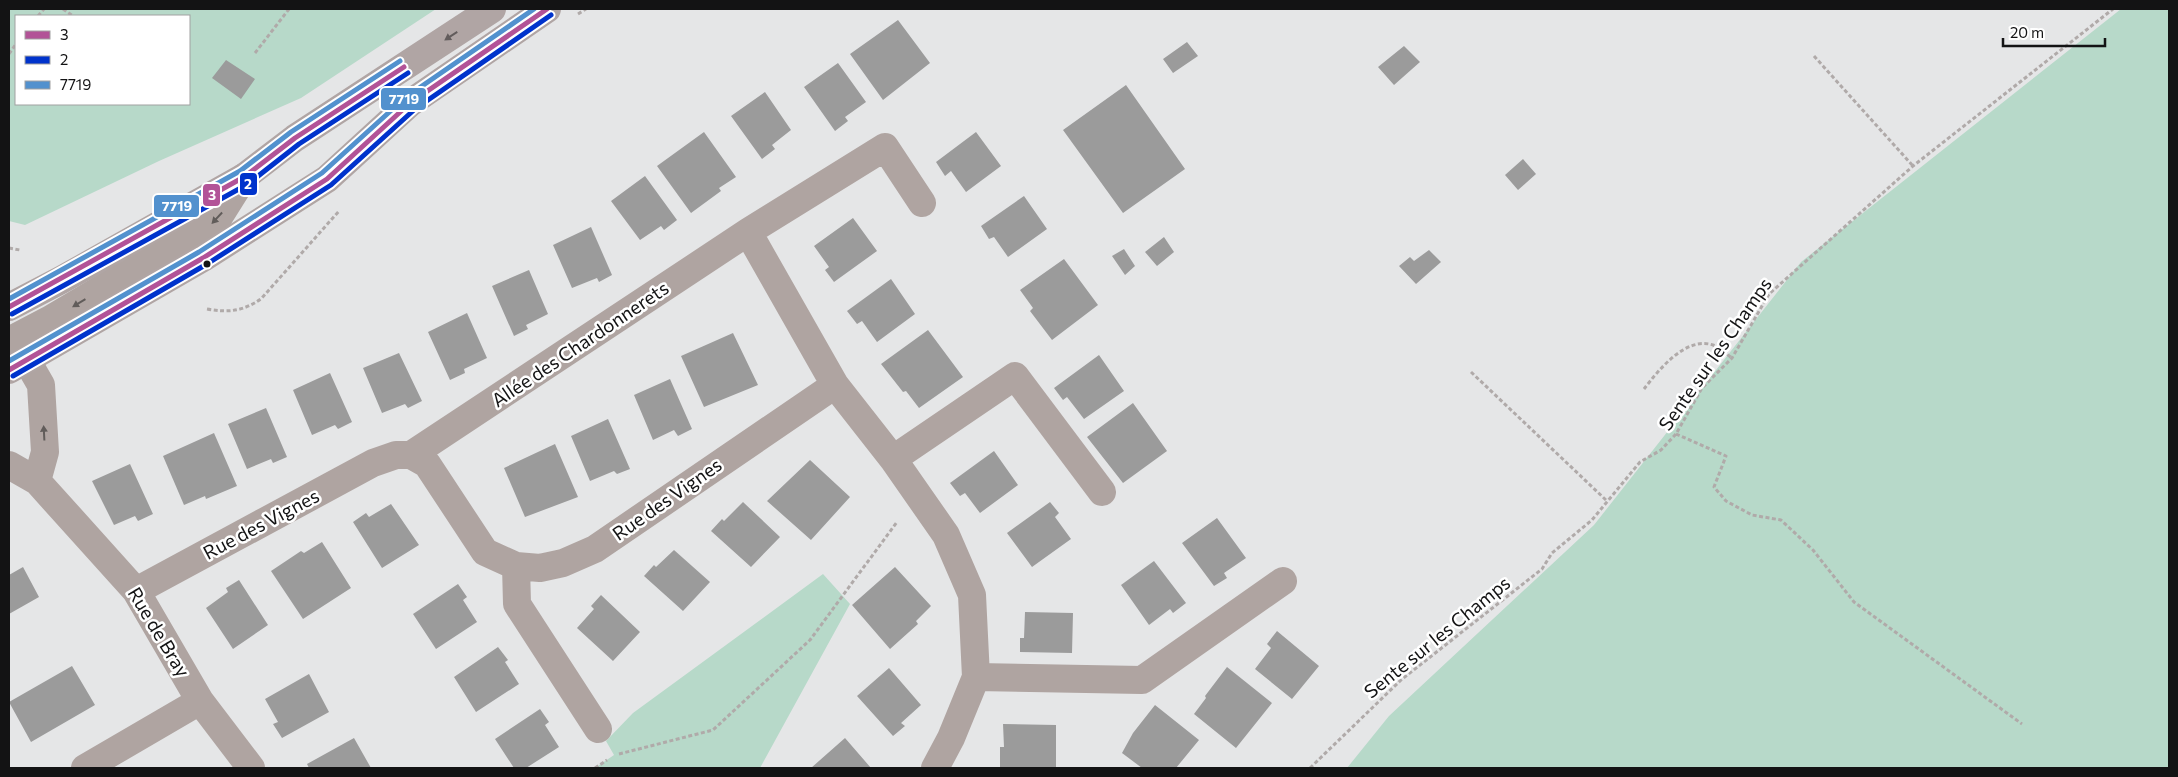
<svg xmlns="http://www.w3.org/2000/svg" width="2178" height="777" font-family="Commissioner,sans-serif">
	<rect width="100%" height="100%" fill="#e5e6e7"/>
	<path fill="#b7d9c9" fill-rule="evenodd" d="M9 9H436L301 98 159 161 25 225 9 221ZM16 16H189V104H16Z
		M2121 9H2169V768H1347L1389 716 1594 525 1801 262Z
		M823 574 850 604 760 768H595L614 755 606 741 633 713Z"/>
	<path fill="#9b9b9b" d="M898 20 930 63 883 100 850 54Z
		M1187 42 1198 56 1173 73 1163 59Z
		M1404 46 1420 62 1394 85 1378 67Z
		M226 60 255 79 241 99 212 78Z
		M838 63 866 102 845 117 848 121 835 131 804 87Z
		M1126 85 1185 169 1123 213 1063 130Z
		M765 92 791 130 772 145 775 149 762 159 731 116Z
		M704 132 736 177 719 188 721 191 691 213 657 166Z
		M976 132 1001 166 966 192 951 171 945 176 936 162Z
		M1523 159 1536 174 1518 190 1505 175Z
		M645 176 677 220 664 230 661 226 640 240 611 201Z
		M1024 196 1047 229 1008 257 994 237 989 239 981 226Z
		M853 218 877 251 834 282 825 270 829 267 814 246Z
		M591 227 612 275 599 282 597 278 572 288 553 245Z
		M1164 237 1174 252 1157 266 1145 252Z
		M1124 249 1135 266 1125 275 1112 256Z
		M1429 250 1441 262 1416 284 1399 266 1410 257 1414 261Z
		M1064 259 1098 305 1052 340 1030 311 1033 308 1020 290Z
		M529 270 548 314 526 325 528 329 514 336 492 286Z
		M891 279 915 314 877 342 862 321 857 324 847 311Z
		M467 313 487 358 464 369 465 373 450 380 428 332Z
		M928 330 963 377 919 408 906 391 903 392 881 364Z
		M733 333 758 385 704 407 681 356Z
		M399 353 422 401 408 408 405 404 382 413 363 368Z
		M1099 355 1124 391 1084 419 1067 397 1063 400 1054 388Z
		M330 373 352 422 338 429 335 425 312 435 293 390Z
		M670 379 692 429 678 436 674 430 653 440 634 395Z
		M1133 403 1167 451 1123 483 1087 437Z
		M266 408 287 457 273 463 271 459 247 469 228 424Z
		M608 419 630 469 617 474 614 471 590 481 571 436Z
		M214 433 237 486 206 499 205 496 184 505 163 456Z
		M555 444 578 497 525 517 504 468Z
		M994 451 1018 485 980 513 965 493 960 496 950 483Z
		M810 460 850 497 811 540 767 501Z
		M130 464 153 514 138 521 135 516 114 525 92 481Z
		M743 502 780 537 751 567 711 531 722 519 724 521Z
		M1050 502 1059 513 1055 517 1071 539 1032 567 1007 533Z
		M391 504 419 545 382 568 353 522 366 513 369 517Z
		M1217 518 1246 558 1224 573 1227 578 1214 586 1182 543Z
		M322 542 351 588 303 619 271 571 301 551 304 553Z
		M674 550 710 582 683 611 644 576 654 565 656 567Z
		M1154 561 1186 603 1173 613 1170 609 1149 625 1121 585Z
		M23 567 39 597 9 614V575Z
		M895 567 931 606 916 621 918 624 890 649 852 605Z
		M239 580 268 625 233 649 206 608 228 592 226 588Z
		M458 584 467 597 463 600 477 622 436 649 413 614Z
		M601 595 640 632 613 661 577 628 594 609 591 606Z
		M1025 612 1073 613 1072 653 1020 652V638H1024Z
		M1277 631 1319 666 1292 699 1255 669 1271 648 1267 644Z
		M498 647 508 660 505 662 519 684 476 712 454 677Z
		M72 666 95 705 31 742 9 702Z
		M1227 667 1272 703 1236 748 1194 714 1206 698 1205 696Z
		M889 668 921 705 901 723 905 726 893 736 857 696Z
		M309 674 329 712 282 738 273 724 278 722 265 699Z
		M1155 705 1199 740 1176 768H1142L1122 753 1133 733Z
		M540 709 549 722 545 725 559 747 526 768H514L495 739Z
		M1003 724 1056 725V768H1000V747H1004Z
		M354 738 371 768H309L307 764Z
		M845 738 871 768H811Z"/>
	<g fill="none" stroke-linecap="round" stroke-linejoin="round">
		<path stroke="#b0aaa9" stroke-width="3" stroke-dasharray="4 2.5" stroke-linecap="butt" d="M63 9 73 16
			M578 14 586 9
			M38 16 44 9
			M255 53 289 9
			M9 54 16 44
			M1814 56 1913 166
			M9 248 20 250
			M207 309C229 313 243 311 261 299L339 211
			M1471 372 1607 501
			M1644 389C1658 371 1685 336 1713 345 1719 347 1726 354 1732 358
			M1676 434 1726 456 1714 487 1726 501 1752 515 1781 520 1813 550 1854 602 2022 724
			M619 754 713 730 810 640 897 522
			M595 768 607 760
			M1310 768 1401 680 1542 569 1552 553 1592 520 1640 462 1661 450 1676 434 1702 388 1732 358 1769 294 1913 166 2113 9"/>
		<path stroke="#afa4a1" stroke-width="28" d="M748 232 835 385
			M9 341 49 320 217 220 244 177
			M9 348 26 359 41 385 45 452 37 481
			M411 455 748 232 885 147 922 203
			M893 459 1015 376 1102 492
			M9 465 37 481 136 591 200 701 251 768
			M516 566 517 604 598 729
			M136 591 373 463 396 455H411L427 464 485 552 516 566 540 568 563 563 595 549 835 385 893 459 946 535 972 595 976 677 951 738 935 768
			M976 677 1142 680 1283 581
			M85 768 200 701"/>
		<path stroke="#b0a5a4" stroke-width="28" d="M9 307 61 280 244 177 295 138 492 9
			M9 370 203 258 327 179 410 103 547 9"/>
		<g stroke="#fff" stroke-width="9">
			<path id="bus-1" d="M9 307 244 177 295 138 404 67
				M9 370 203 258 327 179 410 103 547 9"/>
		</g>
		<g stroke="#fff" stroke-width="9">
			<path id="bus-2" d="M12 314 248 184 299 144 408 73
				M13 376 207 264 331 185 415 109 551 15"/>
		</g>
		<g stroke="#fff" stroke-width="9">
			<path id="bus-3" d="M9 299 240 171 291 132 400 61
				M9 361 199 252 322 173 406 97 534 9"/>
		</g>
		<use href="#bus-1" stroke="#b25397" stroke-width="5"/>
		<use href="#bus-2" stroke="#03c" stroke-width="5"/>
		<use href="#bus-3" stroke="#5291ce" stroke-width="5"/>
	</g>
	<defs><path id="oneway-solid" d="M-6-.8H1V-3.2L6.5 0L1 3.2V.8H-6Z" transform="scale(1.25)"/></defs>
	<use fill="#625c5c" href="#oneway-solid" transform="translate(451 36) rotate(147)"/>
	<g fill="#615c5a">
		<use href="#oneway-solid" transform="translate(217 218) rotate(133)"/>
		<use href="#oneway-solid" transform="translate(79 303) rotate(149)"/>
		<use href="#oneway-solid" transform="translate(44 433) rotate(-93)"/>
	</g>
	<circle fill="#131314" stroke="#fff" stroke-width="2" cx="207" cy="264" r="4.5"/>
	<g text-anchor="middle" stroke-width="5" stroke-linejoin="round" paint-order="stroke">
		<g font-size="19" fill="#131314" stroke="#fff">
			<text transform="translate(580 344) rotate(-34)" y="7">Allée des Chardonnerets</text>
			<text transform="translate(1715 354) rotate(-55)" y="7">Sente sur les Champs</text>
			<text transform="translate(667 499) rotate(-35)" y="7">Rue des Vignes</text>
			<text transform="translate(261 524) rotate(-28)" y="7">Rue des Vignes</text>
			<text transform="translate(159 632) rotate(59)" y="7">Rue de Bray</text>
			<text transform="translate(1437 637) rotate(-39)" y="7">Sente sur les Champs</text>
		</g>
	</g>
	<g stroke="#fff" stroke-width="2">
		<rect x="380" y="87" width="47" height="24" rx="5" fill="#5291ce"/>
		<rect x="239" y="172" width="19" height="24" rx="5" fill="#03c"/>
		<rect x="202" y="183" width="19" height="24" rx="5" fill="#b25397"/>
		<rect x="153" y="194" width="47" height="24" rx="5" fill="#5291ce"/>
	</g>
	<g font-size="14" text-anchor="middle" font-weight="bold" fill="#fff">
		<text x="404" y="104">7719</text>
		<text x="248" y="189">2</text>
		<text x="212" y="200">3</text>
		<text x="177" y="211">7719</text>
	</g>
	<rect width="2178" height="777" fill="none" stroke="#131314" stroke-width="20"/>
	<rect x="15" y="15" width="175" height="90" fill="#ffffff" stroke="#a1a1a1"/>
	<rect x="25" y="31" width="25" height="8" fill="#b25397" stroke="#a1a1a1"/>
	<text x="60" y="40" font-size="15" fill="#131314">3</text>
	<rect x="25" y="56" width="25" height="8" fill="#0033cc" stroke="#a1a1a1"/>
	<text x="60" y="65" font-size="15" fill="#131314">2</text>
	<rect x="25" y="81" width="25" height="8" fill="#5291ce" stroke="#a1a1a1"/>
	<text x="60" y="90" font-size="15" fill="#131314">7719</text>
	<path d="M2003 38v8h102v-8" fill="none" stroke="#131314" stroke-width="2.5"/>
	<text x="2010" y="38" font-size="15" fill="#131314" stroke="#ffffff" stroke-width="4" paint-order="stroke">20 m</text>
</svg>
